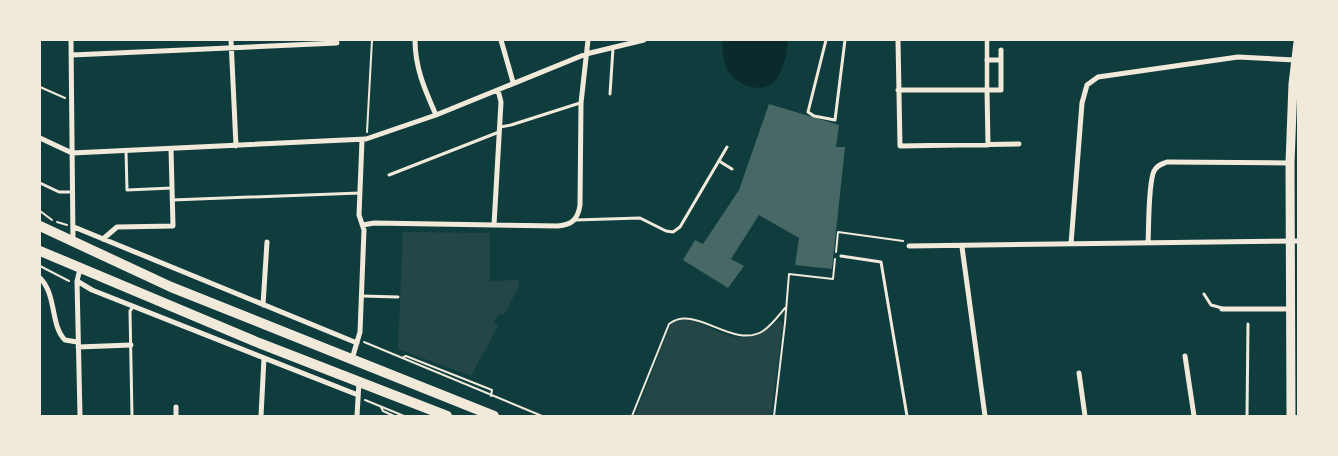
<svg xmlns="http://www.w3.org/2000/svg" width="1338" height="456" font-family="'Archivo Narrow',sans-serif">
	<rect width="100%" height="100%" fill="#0f3d3e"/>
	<path fill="#244646" d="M403 232 490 233V281L518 280 519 286 504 315 499 313 494 323 498 326 471 376 398 349Z
		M683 320C693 319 700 324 709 328 738 341 755 343 778 320L783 322 771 416H635L670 326 674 322Z"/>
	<path fill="#0a2a2b" d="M722 40H788C787 52 783 72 775 81 761 95 737 85 728 71 723 63 723 49 722 40Z"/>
	<path fill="#486865" d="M769 104 839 125 836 147H845L832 269 795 265 799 238 759 215 731 259 744 266 728 288 683 260 695 240 703 244 739 190Z"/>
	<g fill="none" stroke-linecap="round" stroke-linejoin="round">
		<path stroke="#f1e9da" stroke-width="2" d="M40 87 65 98
			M367 132 372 40
			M40 211 52 220
			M57 222 67 225
			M836 252 838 232 903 241
			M40 266 69 281
			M364 342 542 416
			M402 358 406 356 492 390 491 396
			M365 400 404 416
			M381 407 383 411 394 416
			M632 416 669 324C695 303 733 350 763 331 772 325 779 315 785 308
			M774 416 785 323 789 274 833 279 835 259"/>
		<path stroke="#f1e9da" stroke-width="3" d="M826 40 808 112 814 116 835 120 845 40
			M610 94 613 48
			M500 127 511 125 580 103
			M126 151 127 190 172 188
			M719 161 732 169
			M389 175 499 132
			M40 183 59 192H72
			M172 200 360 193
			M575 220 640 218 666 231 673 232 680 227 727 147
			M841 256 881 262 907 416
			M1204 294 1211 305 1222 308
			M362 296 398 297
			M132 416 130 311 133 307
			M1247 416 1248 324"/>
		<path stroke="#f1e9da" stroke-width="4.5" d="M987 40V90"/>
		<path stroke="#f1e9da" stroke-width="5" d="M71 40 73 241
			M231 40 236 146
			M415 40C415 68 425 90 436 115
			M501 40 513 82
			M898 40 900 146 1019 144
			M72 55 337 43
			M987 60H1001
			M898 90H987
			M40 138 72 153 366 139 436 115 586 54 644 40
			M988 145 987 90H1001V50
			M363 225 374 223 558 226C572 225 578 219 580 205L581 103 588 40
			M494 225 501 102 498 90
			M74 227 357 343
			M103 239 117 227 173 226 171 149
			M1148 243C1149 227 1148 184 1154 171 1157 165 1162 164 1167 162L1290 163
			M1071 244 1082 103 1087 85 1098 77 1238 57 1295 60
			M909 246 1298 241
			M962 247 985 416
			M40 278C57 295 50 325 65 340L77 342
			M77 281 92 290 358 395
			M263 305 267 242
			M1222 309H1291
			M78 347 131 345
			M1185 356 1194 416
			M352 359 360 332 364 230 359 215 362 140
			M1079 373 1085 416
			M176 407V416
			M80 416 77 281 80 269
			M261 416 264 358
			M357 416 359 382"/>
		<path stroke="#f1e9da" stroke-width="9" d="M1291 416 1290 163 1293 84 1298 42"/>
		<path stroke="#f1e9da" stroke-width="10" d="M40 226 171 287 494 416
			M40 251 259 343 447 416"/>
	</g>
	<rect width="1338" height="456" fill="none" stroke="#f1e9da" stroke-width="82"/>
</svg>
